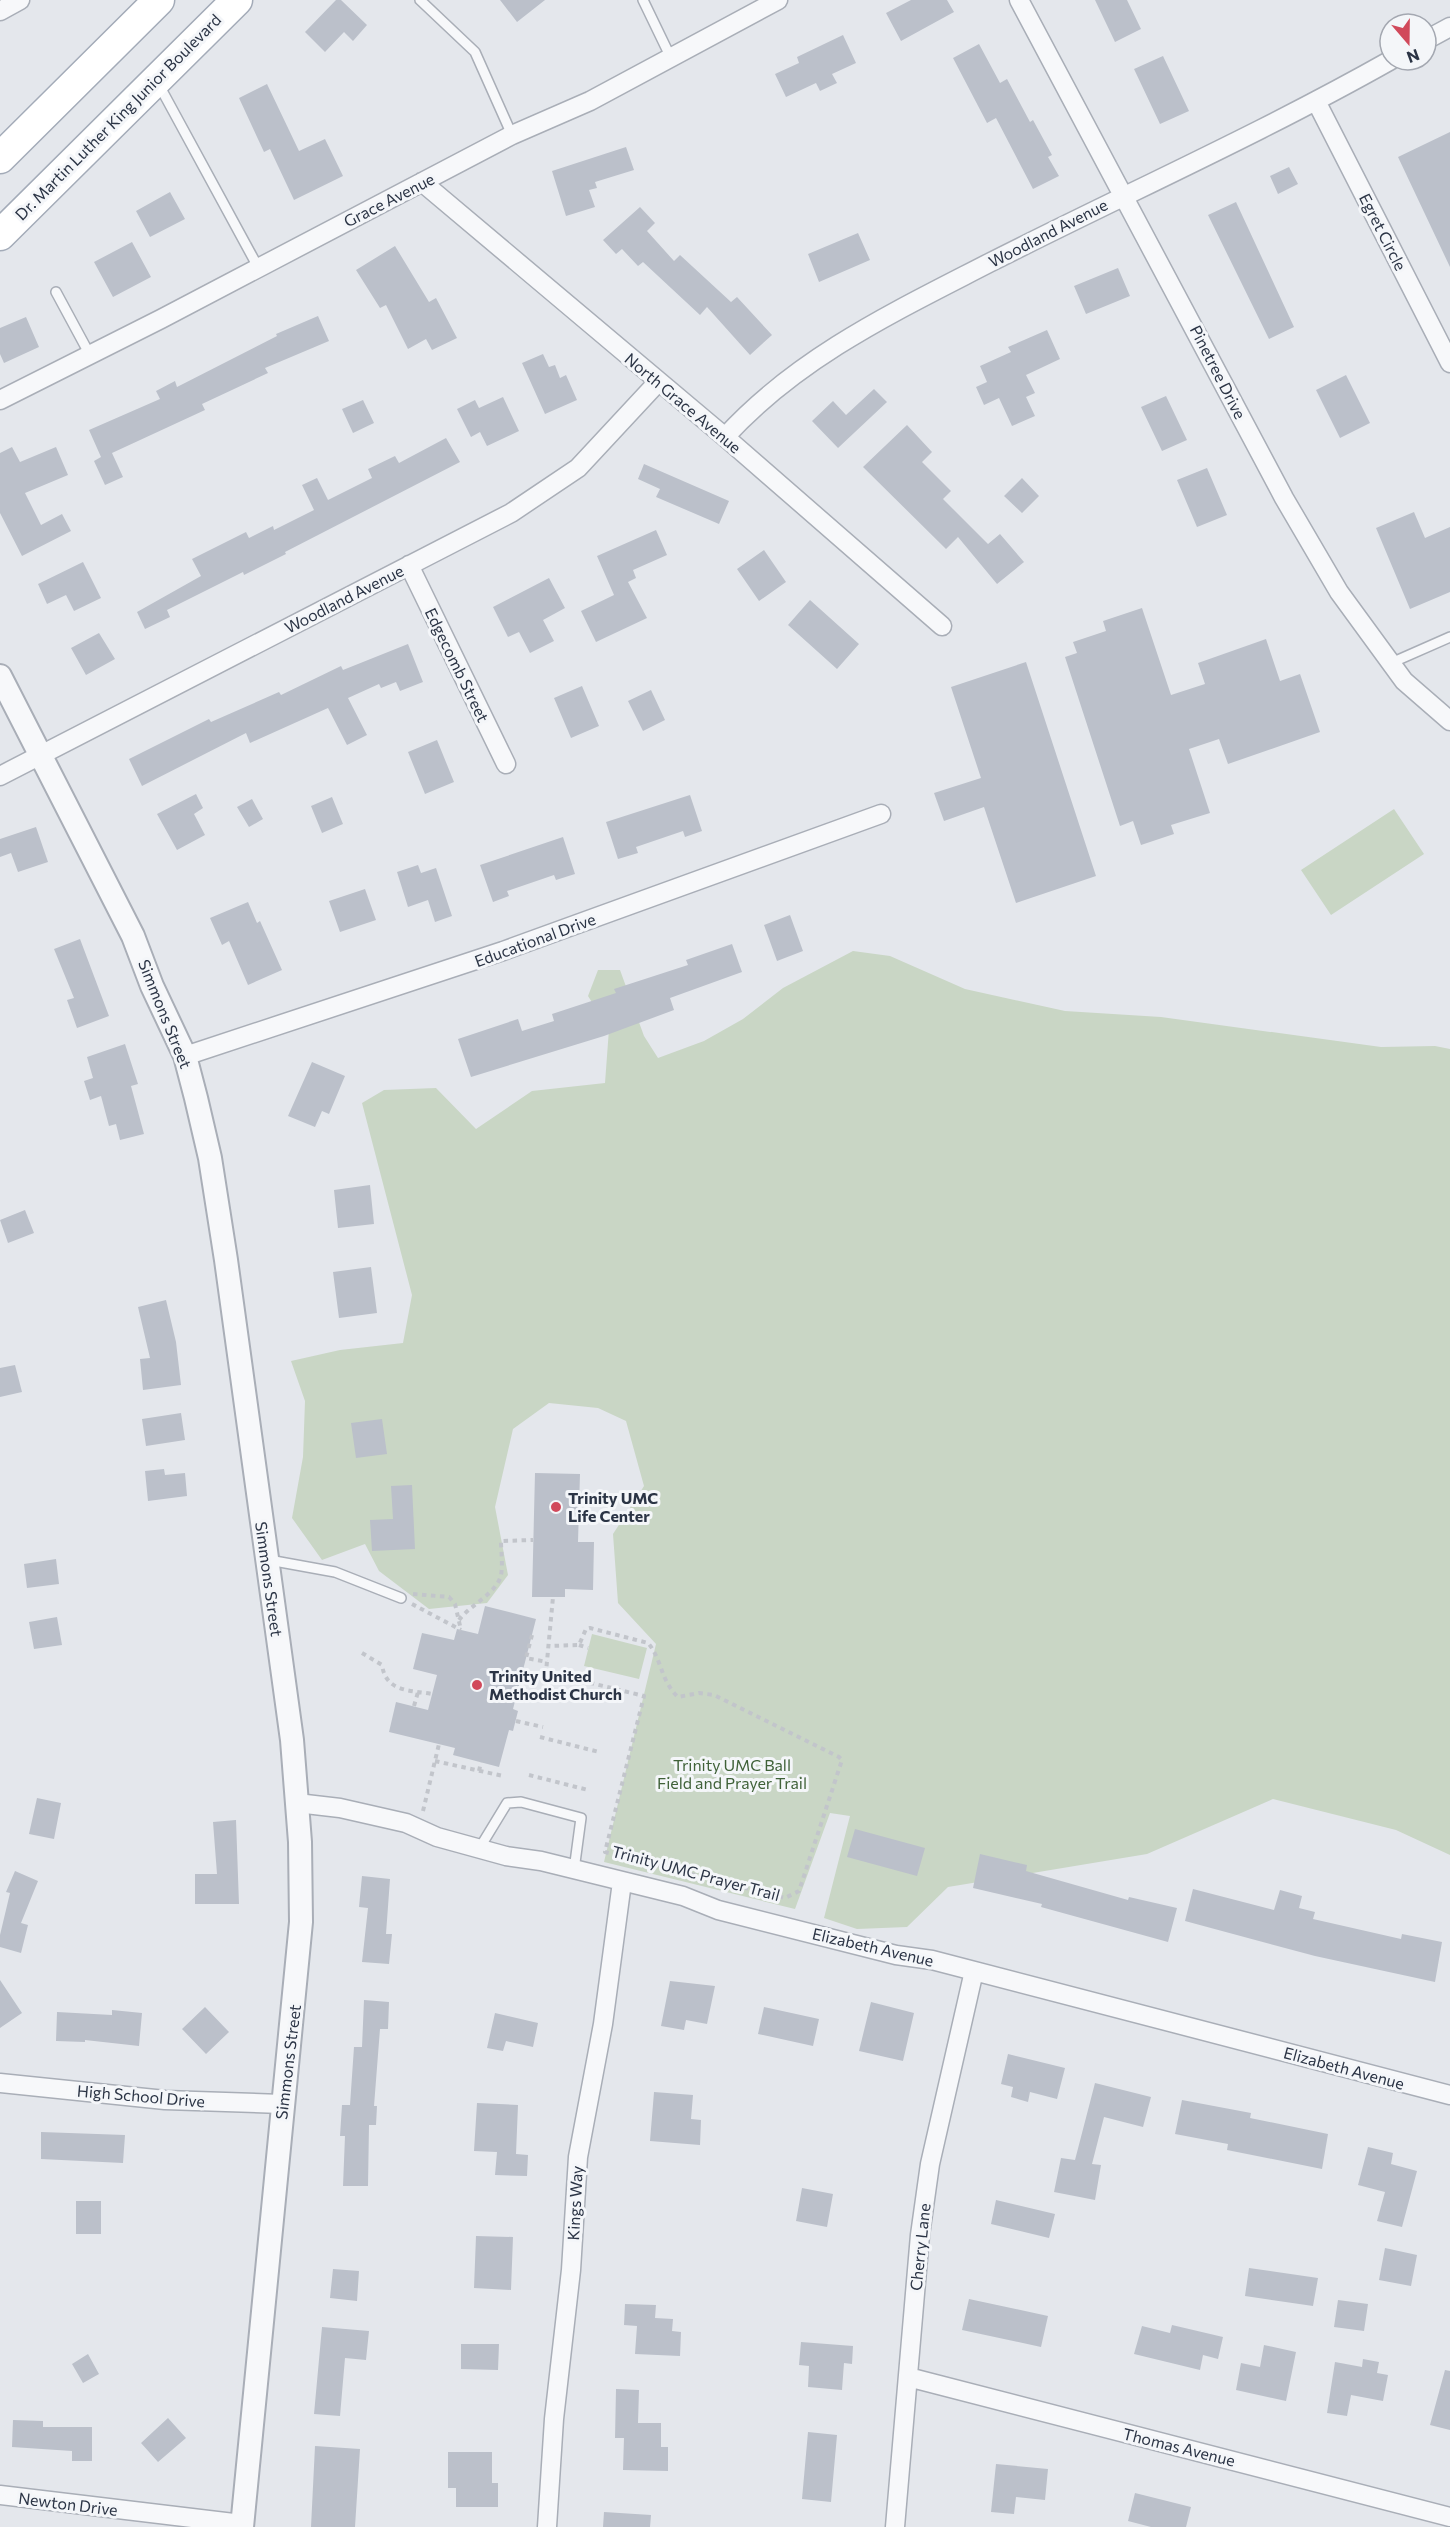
<svg xmlns="http://www.w3.org/2000/svg" width="1450" height="2527" font-family="Commissioner,sans-serif">
	<rect width="100%" height="100%" fill="#e4e7ec"/>
	<path fill="#c9d6c5" d="M1394 809 1424 854 1331 915 1301 870Z
		M853 951 890 956 965 989 1065 1011 1161 1017 1381 1047 1435 1046 1450 1049V1855L1396 1830 1273 1799 1147 1854 948 1887 907 1927 857 1929 824 1918 850 1816 830 1813 795 1909 604 1862 656 1644 618 1603 613 1534 644 1486 626 1421 598 1408 549 1403 513 1429 495 1507 508 1575 487 1603 429 1609 379 1571 365 1544 322 1560 292 1518 303 1457 305 1401 291 1361 340 1350 403 1343 412 1295 362 1103 384 1090 436 1088 476 1129 532 1091 605 1083 609 1029 588 996 598 970H620L644 1036 658 1058 704 1041 743 1019 783 988Z
		M592 1634 647 1648 639 1679 584 1666Z"/>
	<path fill="#bbc0ca" d="M336 0H341L367 25 353 41 344 32 325 52 305 32Z
		M500 0H545L517 22Z
		M911 0H947L954 12 901 41 886 13Z
		M1095 0H1127L1141 29 1115 42Z
		M843 35 856 63 832 74 837 83 820 91 816 83 786 97 775 74 799 63 797 57Z
		M979 44 1000 83 1007 79 1030 122 1033 120 1052 155 1048 157 1059 176 1033 189 996 118 987 123 953 58Z
		M1163 56 1189 111 1160 124 1134 69Z
		M267 84 299 151 325 139 343 176 294 200 270 149 264 152 239 98Z
		M1450 132V267L1398 157Z
		M626 147 634 170 595 182 597 188 589 190 595 207 566 216 552 171Z
		M1289 167 1298 184 1278 194 1270 176Z
		M170 192 185 219 150 237 136 211Z
		M1236 202 1294 327 1269 339 1208 215Z
		M640 207 655 223 647 231 674 261 680 255 731 302 737 297 772 335 750 355 707 307 700 315 643 262 638 266 622 249 616 254 603 240Z
		M858 233 870 260 819 282 808 254Z
		M132 242 151 277 113 297 94 262Z
		M395 246 429 302 436 298 457 338 432 350 426 339 408 349 386 305 380 308 356 270Z
		M1118 268 1130 296 1086 314 1074 286Z
		M318 316 329 341 265 368 268 373 202 404 205 410 112 453 123 477 105 485 94 461 101 457 89 430 160 399 156 391 175 381 177 387 277 336 276 334Z
		M26 317 39 347 4 363 0 354V328Z
		M1047 330 1060 359 1026 375 1035 393 1026 397 1035 416 1012 426 999 398 984 405 976 387 987 382 980 366 1011 352 1008 347Z
		M543 354 549 367 555 365 560 378 566 375 577 400 545 414 522 363Z
		M1346 375 1370 423 1340 438 1316 390Z
		M874 389 887 402 838 448 812 421 833 401 846 415Z
		M1166 396 1187 440 1162 451 1141 407Z
		M503 397 519 431 487 446 480 432 471 437 457 409 475 400 479 408Z
		M363 400 374 423 353 433 342 409Z
		M907 425 932 452 922 462 951 491 943 499 988 544 1000 534 1024 562 997 584 958 537 946 549 863 467Z
		M446 438 460 462 285 552 286 554 244 575 243 572 167 610 170 617 145 629 137 612 201 576 192 559 246 532 249 538 273 526 274 530 314 510 302 485 317 478 328 500 372 478 368 469 395 456 399 463Z
		M12 447 20 462 56 447 68 475 25 493 41 525 62 514 71 531 22 556 0 513V453Z
		M644 464 729 501 719 524 656 497 660 489 638 479Z
		M1207 468 1227 515 1197 527 1177 480Z
		M1022 478 1039 496 1022 513 1004 496Z
		M1414 512 1425 538 1450 527V592L1410 609 1376 528Z
		M656 530 667 555 633 570 636 578 628 582 647 618 596 642 581 611 614 595 597 556Z
		M764 550 786 582 759 601 737 569Z
		M83 562 101 598 74 611 66 595 47 604 38 584Z
		M549 578 565 608 543 620 554 641 530 653 519 632 508 637 493 607Z
		M810 600 859 644 837 669 788 625Z
		M1142 608 1171 695 1205 684 1198 663 1266 639 1280 681 1300 674 1320 732 1228 764 1219 739 1189 749 1210 813 1171 825 1174 834 1141 845 1133 821 1120 826 1065 657 1077 653 1073 642 1106 631 1103 621Z
		M99 633 115 659 86 675 71 648Z
		M408 644 423 682 400 691 396 682 381 688 379 684 348 698 367 735 347 745 328 708 250 743 246 733 142 786 129 759 209 719 211 722 279 692 281 695 341 666 343 670Z
		M1026 662 1096 876 1016 903 984 807 944 821 934 793 981 778 951 687Z
		M582 686 599 726 571 738 554 698Z
		M651 690 665 720 643 731 628 701Z
		M437 740 454 782 425 794 408 752Z
		M196 794 203 808 194 814 205 835 177 850 157 814Z
		M690 795 702 831 685 837 683 831 636 847 638 853 618 859 606 822Z
		M332 797 343 824 322 833 311 806Z
		M252 799 263 819 249 827 237 807Z
		M36 827 48 862 18 872 11 853 0 857V839Z
		M563 837 575 874 556 880 554 875 507 891 509 896 493 902 480 865Z
		M418 865 421 873 436 868 452 916 435 922 428 900 408 907 397 872Z
		M365 889 376 920 340 932 329 901Z
		M248 902 257 923 260 921 282 970 248 985 229 941 222 945 210 918Z
		M790 915 803 951 777 961 764 925Z
		M80 939 109 1016 77 1028 67 1000 74 998 54 949Z
		M732 944 742 972 670 998 674 1010 604 1036 471 1077 458 1039 518 1019 522 1031 554 1021 552 1014 616 993 614 989 688 965 686 960Z
		M125 1044 138 1084 131 1086 144 1134 120 1140 116 1124 109 1126 101 1096 90 1100 84 1081 93 1078 87 1057Z
		M312 1062 345 1076 329 1114 322 1111 315 1127 288 1116Z
		M370 1185 374 1224 338 1228 334 1190Z
		M25 1210 34 1233 8 1243 0 1220Z
		M371 1267 377 1313 339 1318 333 1272Z
		M166 1300 176 1342 181 1385 143 1390 140 1359 150 1358 138 1307Z
		M15 1365 22 1392 0 1397V1368Z
		M181 1413 185 1440 146 1446 142 1419Z
		M382 1419 387 1454 356 1458 351 1423Z
		M164 1469 165 1475 185 1473 187 1496 148 1501 145 1471Z
		M535 1473 580 1474 578 1542H594L593 1590 565 1589V1597H532Z
		M412 1485 415 1549 372 1551 370 1520 393 1519 391 1486Z
		M56 1559 59 1584 27 1588 24 1564Z
		M485 1606 536 1619 513 1709 518 1711 513 1731 509 1730 499 1767 453 1755 455 1748 389 1732 396 1702 428 1710 437 1675 413 1669 422 1633 454 1640 457 1629 478 1634Z
		M57 1617 62 1645 34 1649 29 1622Z
		M37 1798 61 1803 54 1839 29 1834Z
		M236 1820 239 1904H195V1874H217L213 1822Z
		M855 1829 925 1848 917 1876 847 1857Z
		M980 1854 1027 1865 1026 1871 1128 1900 1129 1897 1177 1908 1168 1942 1041 1907 1042 1904 973 1888Z
		M15 1871 38 1881 21 1923 28 1925 21 1953 0 1947V1935L10 1893 6 1892Z
		M362 1876 390 1879 386 1934H392L389 1964 362 1962 368 1908 359 1907Z
		M1193 1889 1274 1910 1280 1890 1302 1896 1299 1908 1315 1912 1313 1919 1401 1939 1402 1934 1442 1942 1435 1982 1315 1956 1185 1921Z
		M0 1980 22 2013 0 2028Z
		M670 1981 715 1986 707 2024 686 2020 684 2030 661 2026Z
		M364 2000 389 2002 388 2029H380L374 2106H377L376 2125H369L368 2186H343L345 2136H340L342 2105H350L354 2047H362Z
		M871 2002 914 2013 903 2061 859 2051Z
		M205 2007 229 2032 206 2054 182 2029Z
		M764 2007 819 2019 813 2046 758 2034Z
		M112 2010 142 2013 139 2046 85 2040V2042L56 2041 57 2012 112 2015Z
		M495 2013 538 2023 533 2047 506 2041 503 2051 487 2048Z
		M1008 2054 1065 2068 1057 2099 1030 2092 1028 2102 1011 2097 1013 2087 1001 2084Z
		M1095 2083 1151 2097 1143 2127 1104 2117 1092 2164 1101 2165 1095 2200 1054 2192 1061 2158 1075 2160Z
		M654 2092 693 2095 691 2119 701 2120 700 2145 650 2141Z
		M1182 2100 1251 2113 1250 2118 1328 2134 1322 2169 1227 2150 1228 2144 1175 2134Z
		M477 2103 518 2105 516 2154 528 2155 527 2176 495 2175 497 2152 474 2151Z
		M41 2132 125 2135 123 2163 41 2159Z
		M1368 2147 1393 2153 1391 2164 1417 2171 1402 2227 1377 2221 1385 2192 1358 2185Z
		M802 2188 833 2194 827 2227 796 2221Z
		M996 2200 1055 2214 1049 2238 991 2224Z
		M76 2201H101V2234H76Z
		M476 2236 513 2237 511 2290 474 2288Z
		M1385 2248 1417 2255 1411 2286 1379 2280Z
		M1249 2268 1318 2278 1313 2306 1245 2296Z
		M333 2269 359 2271 357 2301 330 2298Z
		M969 2299 1048 2316 1041 2347 962 2330Z
		M1338 2300 1368 2304 1364 2331 1334 2327Z
		M625 2304 656 2305 655 2318 673 2319 672 2331 681 2332 680 2356 635 2354 637 2326 624 2325Z
		M1172 2325 1223 2337 1218 2359 1203 2355 1200 2370 1134 2354 1142 2326 1170 2333Z
		M322 2327 369 2331 366 2360 345 2358 340 2416 314 2414Z
		M801 2342 853 2346 852 2364 844 2363 842 2390 808 2387 809 2366 799 2365Z
		M461 2344H499L498 2370 461 2369Z
		M1264 2345 1296 2352 1286 2401 1236 2390 1241 2363 1260 2367Z
		M88 2354 99 2374 83 2383 72 2364Z
		M1363 2359 1379 2362 1377 2373 1388 2375 1383 2401 1351 2395 1347 2416 1327 2413 1335 2362 1362 2367Z
		M1445 2370 1450 2371V2430L1430 2425Z
		M616 2389 639 2390 638 2423H661V2447H668V2471L623 2470 624 2438H615Z
		M168 2418 186 2438 158 2462 141 2443Z
		M13 2420 43 2421V2427H92V2461H72V2451L12 2447Z
		M808 2432 837 2435 831 2502 802 2499Z
		M315 2446 360 2449 355 2527H311Z
		M448 2452H492V2483H498V2507H456V2488H448Z
		M996 2464 1048 2469 1045 2500 1016 2497 1014 2514 991 2512Z
		M1135 2493 1191 2507 1186 2527H1151L1128 2521Z
		M604 2512 651 2515 650 2527H603Z"/>
	<g fill="none" stroke-linecap="round" stroke-linejoin="round">
		<g stroke="#a9aeb7" stroke-width="12">
			<path id="service" d="M420 0 475 52 512 135
				M643 0 671 58
				M159 85 258 267
				M56 292 90 355
				M1391 663 1450 637
				M269 1560 335 1572 401 1598
				M479 1849 507 1803 521 1802 581 1818 574 1870"/>
		</g>
		<g stroke="#a9aeb7" stroke-width="21">
			<path id="minor" d="M1019 0 1284 498 1339 592 1404 681 1450 721
				M0 11 20 0
				M1426 40 1450 27
				M1316 101 1450 363
				M422 182 725 437 942 626
				M0 400 161 319 512 135 590 101 778 0
				M725 437C798 357 894 312 989 263 1123 195 1260 134 1391 60
				M409 565 506 764
				M0 776 511 513 578 468 658 382
				M185 1056 503 951 881 814
				M297 1803 340 1808 406 1823 437 1837 506 1856 541 1861 683 1896 718 1910 896 1955 932 1960 1450 2095
				M0 2083 165 2100 282 2104
				M908 2377 1450 2517
				M0 2495 242 2524
				M547 2527 554 2419 571 2270 578 2157 603 2024 622 1882
				M895 2527 920 2235 930 2164 974 1971"/>
		</g>
		<g stroke="#a9aeb7" stroke-width="26">
			<path id="tertiary" d="M0 676 133 936 152 986 185 1056 196 1098 210 1158 226 1260 292 1740 300 1842 301 1922 242 2527"/>
		</g>
		<g stroke="#a3abb8" stroke-width="33">
			<path id="primary" d="M0 158 159 0
				M0 235 237 0"/>
		</g>
		<path stroke="#c2c5cb" stroke-width="4" stroke-dasharray="4.5 4.5" stroke-linecap="butt" d="M413 1594 449 1597 455 1604 461 1630
			M412 1604 461 1630
			M459 1620C470 1605 497 1593 501 1575 503 1565 501 1551 501 1541L533 1540
			M532 1635 526 1658 547 1662
			M579 1645 588 1648
			M362 1653 382 1665C386 1692 409 1690 432 1694
			M546 1672 644 1696 605 1852 785 1898 799 1891 842 1760 839 1757 714 1695 699 1693 678 1697C660 1680 662 1659 648 1643L590 1628 586 1629 579 1645 549 1646
			M550 1702 546 1672 553 1597
			M414 1706 418 1692
			M516 1721 543 1727
			M540 1737 599 1752
			M435 1761 503 1776
			M479 1771 481 1762
			M529 1775 588 1790
			M423 1811 439 1744"/>
		<use href="#service" stroke="#f7f8fa" stroke-width="9"/>
		<use href="#minor" stroke="#f7f8fa" stroke-width="18"/>
		<use href="#tertiary" stroke="#f7f8fa" stroke-width="22"/>
		<use href="#primary" stroke="#fff" stroke-width="30"/>
	</g>
	<g fill="#d1495b" stroke="#f4f6f9" stroke-width="2">
		<circle cx="556" cy="1507" r="6"/>
		<circle cx="477" cy="1685" r="6"/>
	</g>
	<g text-anchor="middle" stroke-width="6" stroke-linejoin="round" paint-order="stroke">
		<g font-size="16" fill="#2b3445" stroke="#f4f6f9">
			<text transform="translate(118 117) rotate(-45)" y="6">Dr. Martin Luther King Junior Boulevard</text>
			<text transform="translate(389 200) rotate(-27)" y="6">Grace Avenue</text>
			<text transform="translate(1383 232) rotate(63)" y="6">Egret Circle</text>
			<text transform="translate(1048 233) rotate(-27)" y="6">Woodland Avenue</text>
			<text transform="translate(1218 372) rotate(63)" y="6">Pinetree Drive</text>
			<text transform="translate(683 403) rotate(40)" y="6">North Grace Avenue</text>
			<text transform="translate(344 599) rotate(-27)" y="6">Woodland Avenue</text>
			<text transform="translate(457 665) rotate(64)" y="6">Edgecomb Street</text>
			<text transform="translate(535 940) rotate(-20)" y="6">Educational Drive</text>
			<text transform="translate(165 1014) rotate(68)" y="6">Simmons Street</text>
			<text transform="translate(269 1579) rotate(82)" y="6">Simmons Street</text>
			<text transform="translate(696 1873) rotate(15)" y="6">Trinity UMC Prayer Trail</text>
			<text transform="translate(873 1947) rotate(13)" y="6">Elizabeth Avenue</text>
			<text transform="translate(288 2062) rotate(-83)" y="6">Simmons Street</text>
			<text transform="translate(1344 2068) rotate(15)" y="6">Elizabeth Avenue</text>
			<text transform="translate(141 2096) rotate(5)" y="6">High School Drive</text>
			<text transform="translate(575 2203) rotate(-87)" y="6">Kings Way</text>
			<text transform="translate(920 2247) rotate(-84)" y="6">Cherry Lane</text>
			<text transform="translate(1179 2447) rotate(14)" y="6">Thomas Avenue</text>
			<text transform="translate(68 2504) rotate(7)" y="6">Newton Drive</text>
		</g>
		<g font-size="16" font-weight="bold" fill="#2b3445" stroke="#f4f6f9" text-anchor="start">
			<text x="568" y="1504">Trinity UMC<tspan x="568" dy="18">Life Center</tspan></text>
			<text x="489" y="1682">Trinity United<tspan x="489" dy="18">Methodist Church</tspan></text>
		</g>
		<g font-size="16" fill="#3f6138" stroke="#f4f6f9">
			<text x="732" y="1771">Trinity UMC Ball<tspan x="732" dy="18">Field and Prayer Trail</tspan></text>
		</g>
	</g>
	<g transform="translate(1408 42) rotate(160)"><circle r="28" fill="#f4f6f9" stroke="#a4a8b1" stroke-width="1.5"/>
	<path d="M0-4.5L10 22L0 15L-10 22Z" fill="#d1495b"/>
	<text y="-9" font-size="16" font-weight="bold" text-anchor="middle" fill="#2b3445">N</text>
	</g>
</svg>
